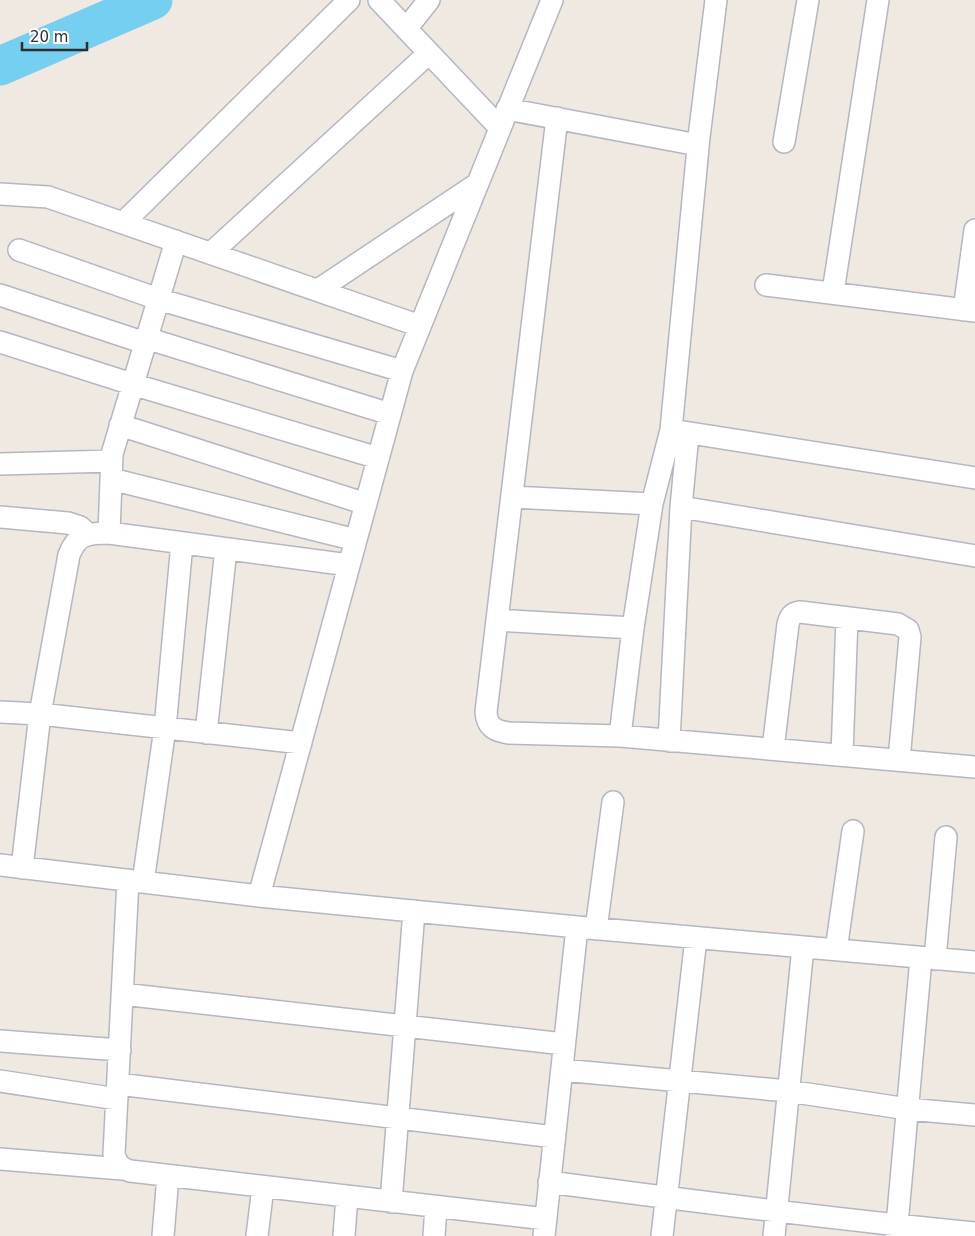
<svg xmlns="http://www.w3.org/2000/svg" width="975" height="1236" font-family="'DejaVu Sans',sans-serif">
	<rect width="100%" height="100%" fill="#efe9e1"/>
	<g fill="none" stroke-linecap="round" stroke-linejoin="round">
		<path stroke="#75cff0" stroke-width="39" d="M0 66 153 0"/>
		<g stroke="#b4b7c1" stroke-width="24">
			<path id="minor" d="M379 0 500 128
				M406 29 429 0
				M507 109 698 145
				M557 118 486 712C487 727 495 731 509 733L620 736 975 767
				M784 142 808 0
				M0 194 48 197 420 326
				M123 223 349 0
				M19 250 158 299 402 371
				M211 253 429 53
				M766 285 975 311
				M318 290 477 184
				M833 292 878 0
				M0 295 145 343
				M964 310 975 230
				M146 338 390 414
				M0 342 132 384 378 458
				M120 425 366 504
				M671 430 975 478
				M0 464 111 461
				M111 479 356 540
				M512 497 652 504
				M681 507 975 556
				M0 517 68 523 80 527 88 534
				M109 533 112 454 176 241
				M497 620 633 628
				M0 712 40 714 301 743
				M206 733 226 549
				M620 736 633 628 652 504 671 430 699 137 716 0
				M669 741 681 507 688 434
				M773 749 788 624C790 617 792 613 800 612L898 624 908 630 910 637 899 760
				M842 755 847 618
				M0 865 259 896 577 927 975 962
				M22 868 40 714 69 555C77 534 88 533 109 533L349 565
				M128 880 114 1154C117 1164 120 1168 130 1171L546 1219
				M143 882 165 728 182 543
				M259 896 402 371 552 0
				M596 929 613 802
				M836 950 853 831
				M935 959 946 837
				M122 994 564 1044
				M0 1041 120 1050
				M562 1070 788 1091 908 1109 975 1115
				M0 1081 117 1099
				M118 1084 554 1137
				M0 1159 122 1169
				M549 1182C691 1201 833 1219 975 1233
				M391 1202 414 911
				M163 1236 168 1176
				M257 1236 263 1187
				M344 1236 347 1196
				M434 1236 436 1207
				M544 1236 577 927
				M662 1236 696 938
				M774 1236 803 947
				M896 1236 921 958"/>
		</g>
		<use href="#minor" stroke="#fff" stroke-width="21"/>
	</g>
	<path d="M22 42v8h65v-8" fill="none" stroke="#2e2e2e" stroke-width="2.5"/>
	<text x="30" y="42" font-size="15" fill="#2e2e2e" stroke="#ffffff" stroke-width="4" paint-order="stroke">20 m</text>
</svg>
